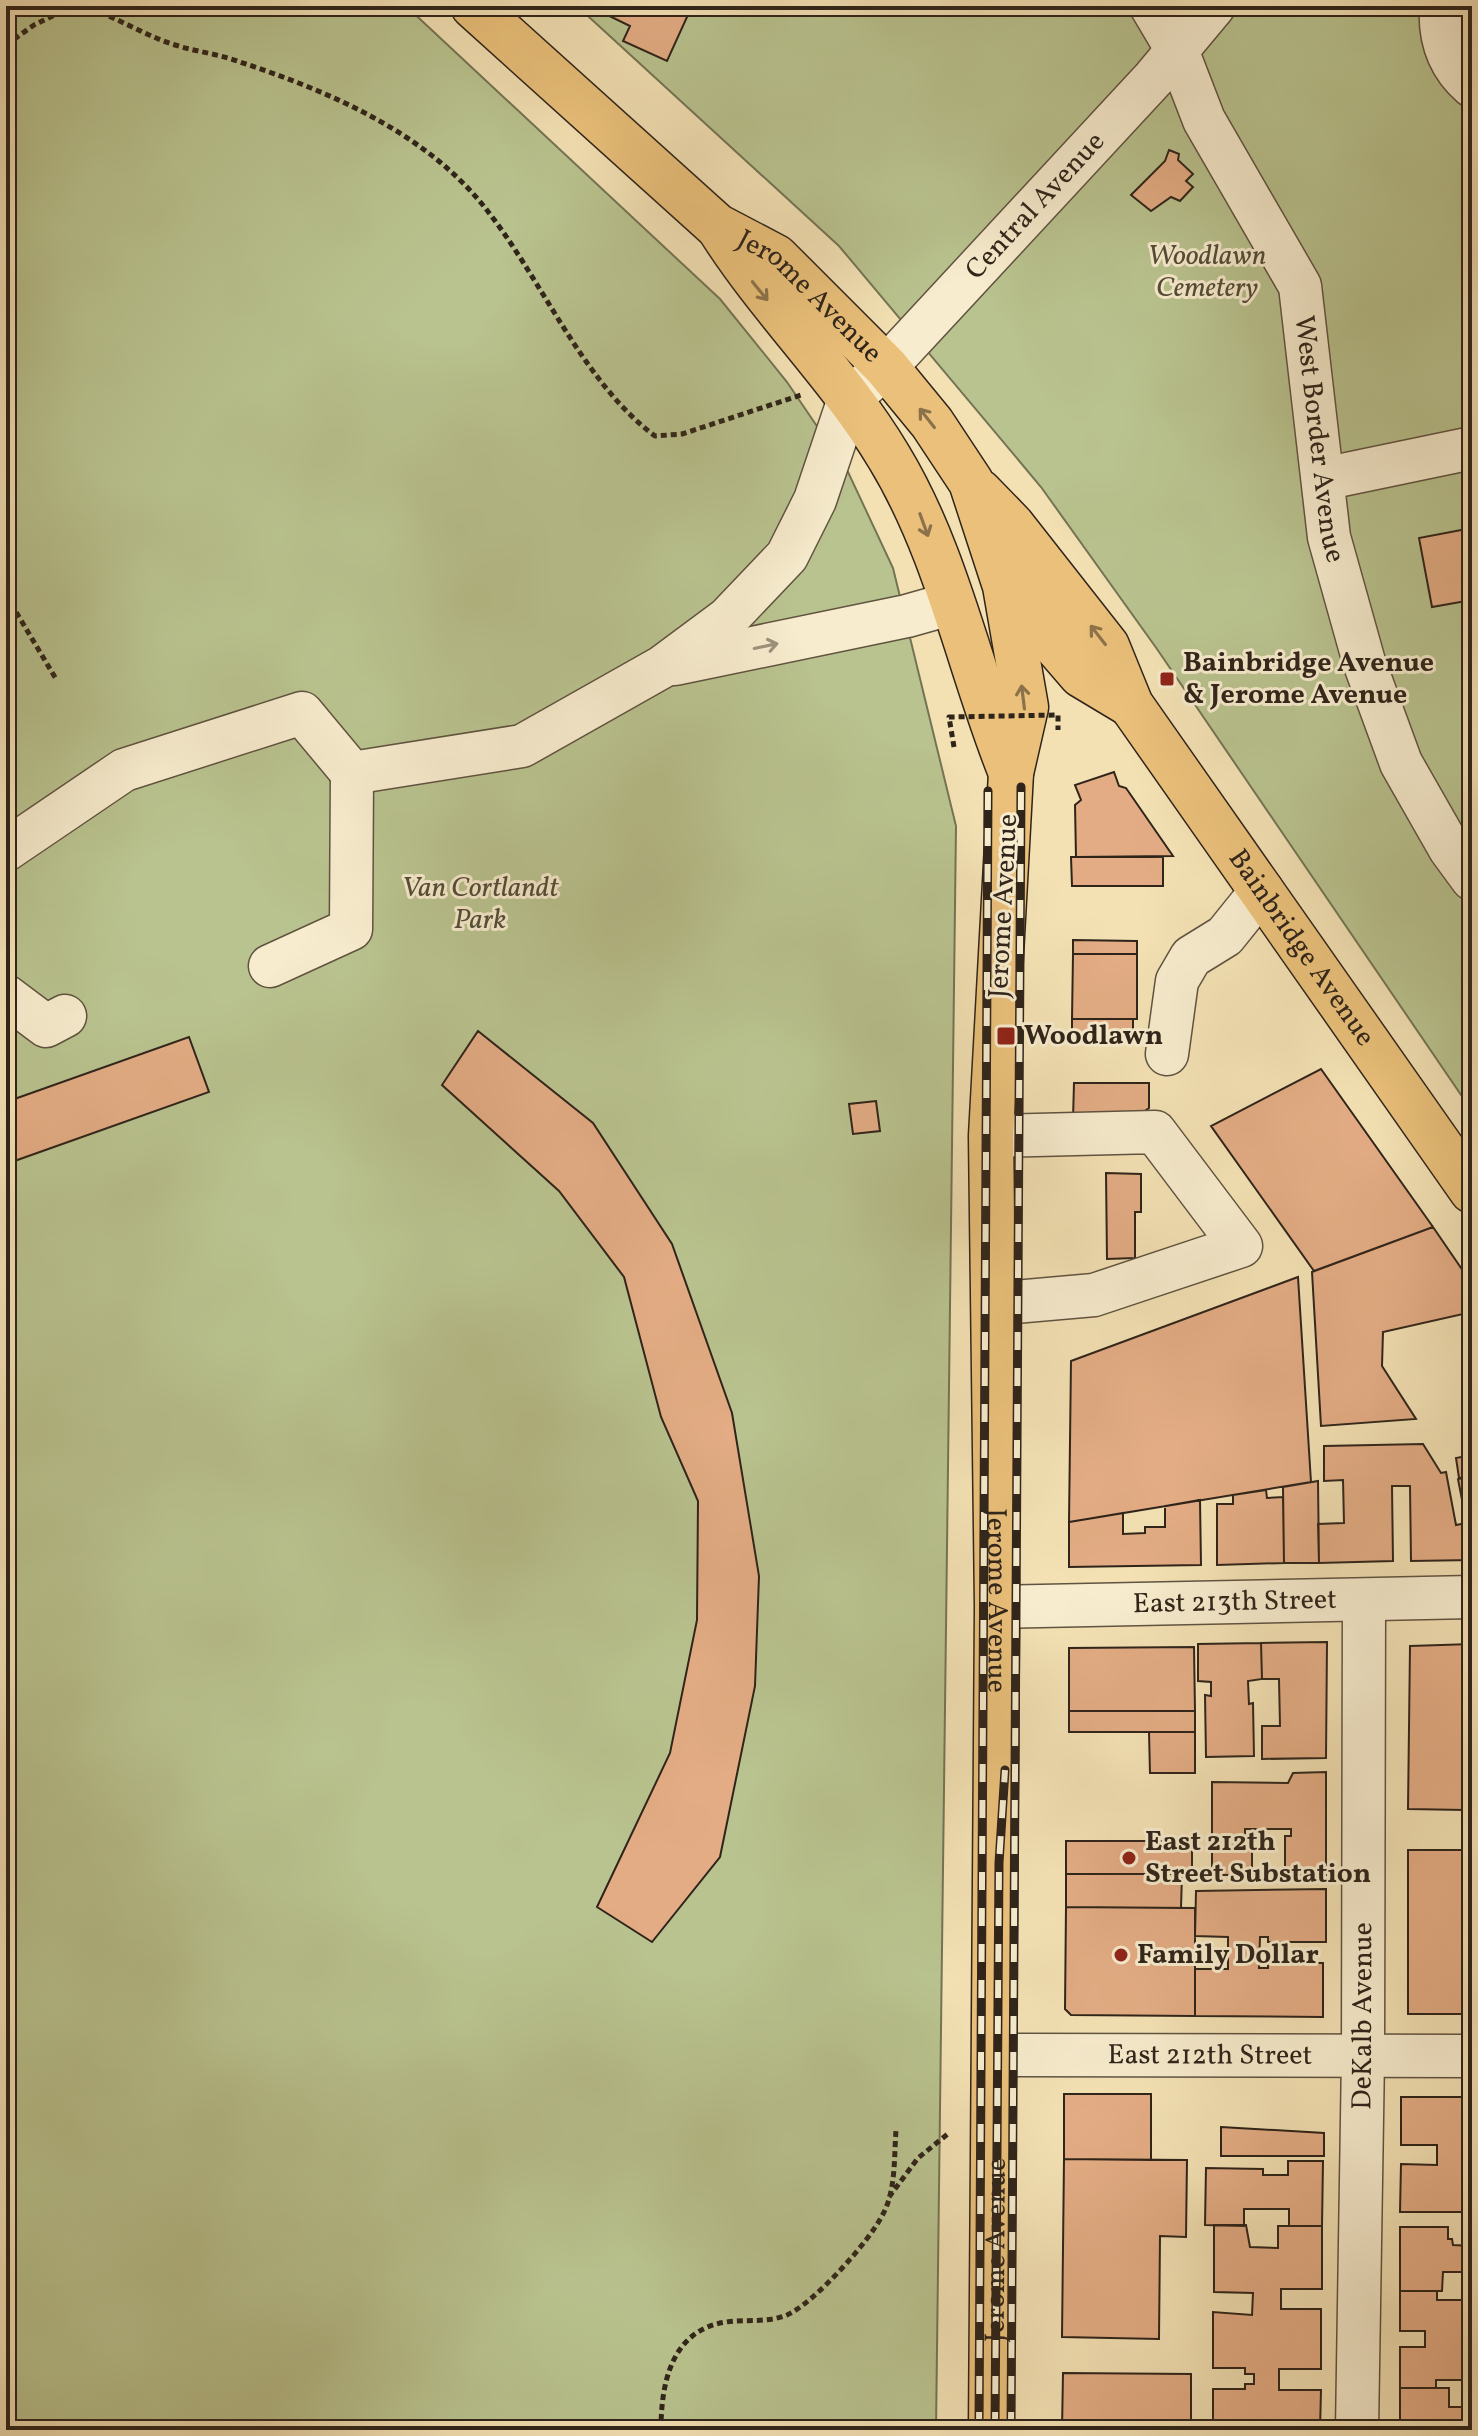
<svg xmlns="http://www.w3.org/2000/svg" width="1478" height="2436" viewBox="0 0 1478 2436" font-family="Vollkorn,serif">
<rect width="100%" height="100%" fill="#f3e1b4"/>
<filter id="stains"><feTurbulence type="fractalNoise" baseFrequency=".0025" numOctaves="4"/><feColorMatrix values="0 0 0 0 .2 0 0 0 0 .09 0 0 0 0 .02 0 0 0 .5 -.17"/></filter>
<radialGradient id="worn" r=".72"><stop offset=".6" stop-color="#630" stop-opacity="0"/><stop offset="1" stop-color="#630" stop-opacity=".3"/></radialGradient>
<path fill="#b9c38f" stroke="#747454" stroke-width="2" d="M 6,6 L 406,6 L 720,299 L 787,382 L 848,472 L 893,568 L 956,826 L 936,2430 L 6,2430 Z
M 577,6 L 1472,6 L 1472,1111 L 1157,649 L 1041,487 L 839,246 Z"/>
<path fill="#e3ac84" stroke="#2f241a" stroke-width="2" d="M 589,6 L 692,6 L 667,61 L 623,41 L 630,26 Z
M 1169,150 L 1179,154 L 1178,160 L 1193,174 L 1186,181 L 1193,187 L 1180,201 L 1171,197 L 1151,211 L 1131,195 L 1165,161 Z
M 1472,528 L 1472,600 L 1432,607 L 1419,538 Z
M 1114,772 L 1119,786 L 1126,788 L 1173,856 L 1076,857 L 1075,805 L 1081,800 L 1075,785 Z
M 1071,857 L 1163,857 L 1163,886 L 1072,886 Z
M 1073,940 L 1137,941 L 1137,954 L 1073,954 Z
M 1073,954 L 1137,954 L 1137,1019 L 1072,1019 Z
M 1072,1019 L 1133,1019 L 1133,1036 L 1072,1035 Z
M 478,1031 L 593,1123 L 672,1244 L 732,1413 L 759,1576 L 755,1686 L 720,1857 L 652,1942 L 597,1907 L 670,1753 L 697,1620 L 698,1501 L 661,1417 L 624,1277 L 559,1191 L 442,1085 Z
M 189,1037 L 209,1092 L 6,1164 L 6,1102 Z
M 1321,1069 L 1433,1227 L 1314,1271 L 1211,1126 Z
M 1074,1083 L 1149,1083 L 1149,1108 L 1124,1126 L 1073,1119 Z
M 876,1101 L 880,1131 L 853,1134 L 849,1104 Z
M 1106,1173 L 1141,1174 L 1141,1212 L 1135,1212 L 1135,1258 L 1107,1259 Z
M 1433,1227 L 1472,1284 L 1472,1312 L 1383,1332 L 1382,1366 L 1416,1419 L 1321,1426 L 1312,1272 Z
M 1298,1277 L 1311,1482 L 1069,1522 L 1071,1361 Z
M 1423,1444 L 1441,1473 L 1446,1472 L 1456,1525 L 1472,1522 L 1472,1560 L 1411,1561 L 1410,1486 L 1392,1486 L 1393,1561 L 1319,1563 L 1318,1524 L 1344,1523 L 1343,1480 L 1324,1481 L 1324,1446 Z
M 1472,1455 L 1472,1477 L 1459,1478 L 1456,1458 Z
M 1472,1477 L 1472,1504 L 1463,1505 L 1458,1479 Z
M 1318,1481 L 1319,1563 L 1284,1563 L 1283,1487 Z
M 1266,1490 L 1267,1498 L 1283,1497 L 1284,1563 L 1217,1565 L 1217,1504 L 1233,1504 L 1233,1495 Z
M 1200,1500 L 1201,1565 L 1069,1567 L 1069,1522 L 1123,1513 L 1123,1534 L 1145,1533 L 1145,1527 L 1165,1527 L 1165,1506 Z
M 1327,1642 L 1326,1758 L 1262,1759 L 1262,1726 L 1280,1726 L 1279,1679 L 1262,1679 L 1261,1643 Z
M 1261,1643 L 1262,1679 L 1248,1681 L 1249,1704 L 1253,1703 L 1254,1756 L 1206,1757 L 1205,1695 L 1211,1696 L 1211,1682 L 1198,1681 L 1198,1644 Z
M 1472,1644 L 1472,1688 L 1466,1688 L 1465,1810 L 1408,1809 L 1410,1646 Z
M 1194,1647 L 1195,1711 L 1069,1711 L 1069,1648 Z
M 1069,1711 L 1195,1711 L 1195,1732 L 1069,1732 Z
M 1149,1732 L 1195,1732 L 1195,1773 L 1150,1773 Z
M 1326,1772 L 1326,1875 L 1285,1875 L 1285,1836 L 1291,1836 L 1291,1829 L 1245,1829 L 1245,1836 L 1252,1836 L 1252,1875 L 1212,1875 L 1212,1782 L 1288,1783 L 1293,1773 Z
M 1066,1841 L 1192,1841 L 1192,1874 L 1066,1874 Z
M 1408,1850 L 1465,1850 L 1465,1973 L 1472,1973 L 1472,2014 L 1408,2014 Z
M 1066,1874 L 1182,1874 L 1181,1908 L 1066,1907 Z
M 1326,1889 L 1326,1942 L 1268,1942 L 1268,1937 L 1260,1937 L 1259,1968 L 1268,1968 L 1268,1963 L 1323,1963 L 1323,2017 L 1195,2016 L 1195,1969 L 1228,1969 L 1228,1937 L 1195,1936 L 1196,1891 Z
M 1066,1907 L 1195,1908 L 1195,2016 L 1071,2015 L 1065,2009 Z
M 1064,2094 L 1151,2094 L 1151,2160 L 1064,2159 Z
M 1401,2097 L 1472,2097 L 1472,2212 L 1400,2212 L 1401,2164 L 1437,2165 L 1437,2145 L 1401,2145 Z
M 1221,2127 L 1324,2133 L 1324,2156 L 1221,2156 Z
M 1064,2159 L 1187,2160 L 1186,2237 L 1160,2236 L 1159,2339 L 1062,2337 Z
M 1288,2161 L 1323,2161 L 1322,2226 L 1289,2226 L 1289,2209 L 1244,2209 L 1244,2226 L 1205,2225 L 1206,2168 L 1263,2169 L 1263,2175 L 1288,2175 Z
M 1214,2225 L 1246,2225 L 1250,2247 L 1278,2248 L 1278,2226 L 1322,2226 L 1322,2289 L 1281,2289 L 1281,2309 L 1321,2309 L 1321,2369 L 1279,2369 L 1279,2390 L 1321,2390 L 1320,2430 L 1213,2430 L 1213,2389 L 1245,2389 L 1245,2384 L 1254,2384 L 1254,2374 L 1245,2374 L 1245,2368 L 1213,2368 L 1213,2312 L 1252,2315 L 1253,2293 L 1214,2292 Z
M 1400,2227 L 1448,2227 L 1448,2239 L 1452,2239 L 1453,2245 L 1472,2246 L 1472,2272 L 1443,2272 L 1442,2291 L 1400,2291 Z
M 1400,2291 L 1437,2291 L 1437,2300 L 1472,2300 L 1472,2332 L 1465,2333 L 1465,2348 L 1472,2348 L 1472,2380 L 1436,2380 L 1436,2388 L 1400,2388 L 1400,2347 L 1425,2347 L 1425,2331 L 1400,2331 Z
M 1063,2373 L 1191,2374 L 1191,2430 L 1062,2430 Z
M 1400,2388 L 1449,2388 L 1449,2407 L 1465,2407 L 1465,2397 L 1472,2397 L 1472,2430 L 1400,2430 Z"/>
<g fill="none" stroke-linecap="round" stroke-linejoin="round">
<g stroke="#605340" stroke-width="45">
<g id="minor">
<path id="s1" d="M 1151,6 L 1177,50 L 1204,120 L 1300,286 L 1329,537 L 1364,662 L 1401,763 L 1450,849 L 1472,879"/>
<path d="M 1441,6 C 1439,37 1448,65 1472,86"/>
<path d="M 1323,479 L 1472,448"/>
<path d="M 675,664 L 907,616 L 953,603"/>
<path id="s2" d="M 6,850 L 124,770 L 302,713 L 352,773 L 522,746 L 662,667 L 728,618 L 787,556 L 815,500 L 849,399 L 886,367 L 1154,78 L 1214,6"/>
<path d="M 270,966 L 351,929 L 352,773"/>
<path d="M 6,996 L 46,1026 L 65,1016"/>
<path d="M 1167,1054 L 1177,981 L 1191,957 L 1225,936 L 1262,890"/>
<path d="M 991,1136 L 1155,1132 L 1241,1246 L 1094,1295 L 993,1304"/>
<path id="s3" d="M 997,1607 L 1472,1597"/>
<path id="s4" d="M 994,2055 L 1472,2056"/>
<path id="s5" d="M 1357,2430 L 1363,2056 L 1364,1600"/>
</g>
</g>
<g stroke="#2f241a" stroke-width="47">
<g id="major">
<path id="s6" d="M 473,6 L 717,226 L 776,257 L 886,367 L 932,423 L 971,482 L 1005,586 L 1026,707 L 1011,773 L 991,1136 L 997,1607 L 991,2430"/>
<path d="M 719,228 C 770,309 840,375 889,457 C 948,554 969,669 1011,773"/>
<path id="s7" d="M 980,492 L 1012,525 L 1107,646 L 1131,705 L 1472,1191"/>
<path d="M 1006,588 L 1081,675 L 1131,705"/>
</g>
</g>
<path stroke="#2f241a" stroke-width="5" stroke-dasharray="6 4" stroke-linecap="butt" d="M 81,6 C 114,15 143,35 175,45 C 197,52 219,54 240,62 C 328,91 422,131 482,204 C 541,276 581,381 655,436 L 682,434 L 801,395
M 6,45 L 34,25 L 73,6
M 6,595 L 56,679
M 889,2197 L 918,2158 L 949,2133
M 661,2430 C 661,2382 672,2330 726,2322 C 747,2319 767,2323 787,2315 C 814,2303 870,2241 883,2214 C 896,2190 894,2157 896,2130"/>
<use href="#minor" stroke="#f7ecce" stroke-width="42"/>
<use href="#major" stroke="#eac07a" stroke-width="44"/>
<g stroke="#2f241a" stroke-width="9">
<g id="rail">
<path d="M 979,2430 L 988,791"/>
<path id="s8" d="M 995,2430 L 999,1863 L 1005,1770"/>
<path d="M 1011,2430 L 1021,787"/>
</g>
</g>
<use href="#rail" stroke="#f7ecce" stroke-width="6" stroke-dasharray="18" stroke-linecap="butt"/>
<path stroke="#2f241a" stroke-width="5" stroke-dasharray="6 4" stroke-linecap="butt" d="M 954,747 L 949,717 L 1058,715 L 1058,730"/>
</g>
<defs><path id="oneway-shaft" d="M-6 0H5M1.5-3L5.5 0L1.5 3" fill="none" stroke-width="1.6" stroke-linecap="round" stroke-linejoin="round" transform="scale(2)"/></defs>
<g stroke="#8c724a">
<use href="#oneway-shaft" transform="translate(760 291) rotate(51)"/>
<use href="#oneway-shaft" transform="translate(927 418) rotate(-128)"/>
<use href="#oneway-shaft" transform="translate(924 525) rotate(70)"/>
<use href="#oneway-shaft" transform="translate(1098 635) rotate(-128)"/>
<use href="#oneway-shaft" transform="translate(1023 697) rotate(-97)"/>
</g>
<use stroke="#9d927d" href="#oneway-shaft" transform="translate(766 646) rotate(-12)"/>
<g fill="#8f2418" stroke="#f7ecce" stroke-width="3">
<rect x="1159" y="671" width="16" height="16" rx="4"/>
<rect x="996" y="1026" width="20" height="20" rx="4"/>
<circle cx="1129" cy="1858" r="8"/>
<circle cx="1121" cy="1955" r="8"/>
</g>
<g text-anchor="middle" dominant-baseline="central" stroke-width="6" stroke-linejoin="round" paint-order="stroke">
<g font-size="28" fill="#2f241a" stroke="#f7ecce">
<text stroke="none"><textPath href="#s2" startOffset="1346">Central Avenue</textPath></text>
<text stroke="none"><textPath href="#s6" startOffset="446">Jerome Avenue</textPath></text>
<text stroke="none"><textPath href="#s1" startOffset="472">West Border Avenue</textPath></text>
<text transform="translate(1004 906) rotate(-87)">Jerome Avenue</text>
<text stroke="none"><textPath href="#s7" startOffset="560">Bainbridge Avenue</textPath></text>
<text stroke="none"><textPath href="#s6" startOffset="1822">Jerome Avenue</textPath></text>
<text stroke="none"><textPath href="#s3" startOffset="238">East 213th Street</textPath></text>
<text stroke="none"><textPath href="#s5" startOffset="414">DeKalb Avenue</textPath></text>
<text stroke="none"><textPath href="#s4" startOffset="216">East 212th Street</textPath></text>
<text stroke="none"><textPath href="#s8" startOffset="180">Jerome Avenue</textPath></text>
</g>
<g font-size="28" font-style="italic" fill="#524c37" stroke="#f7ecce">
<text x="1207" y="256">Woodlawn<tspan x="1207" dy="32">Cemetery</tspan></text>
<text x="480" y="888">Van Cortlandt<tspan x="480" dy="32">Park</tspan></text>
</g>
<g font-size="28" font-weight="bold" fill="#2f241a" stroke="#f7ecce" text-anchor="start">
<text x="1183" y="663">Bainbridge Avenue<tspan x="1183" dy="32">&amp; Jerome Avenue</tspan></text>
<text x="1024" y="1036">Woodlawn</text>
<text x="1145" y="1842">East 212th<tspan x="1145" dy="32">Street Substation</tspan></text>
<text x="1137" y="1955">Family Dollar</text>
</g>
</g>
<rect width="1478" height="2436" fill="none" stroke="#f3e1b4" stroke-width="32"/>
<rect x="8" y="8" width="1462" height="2420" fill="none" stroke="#2f241a" stroke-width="4"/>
<rect x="16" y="16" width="1446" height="2404" fill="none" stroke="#2f241a" stroke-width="2"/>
<rect width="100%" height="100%" filter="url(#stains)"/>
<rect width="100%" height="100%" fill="url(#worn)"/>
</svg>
